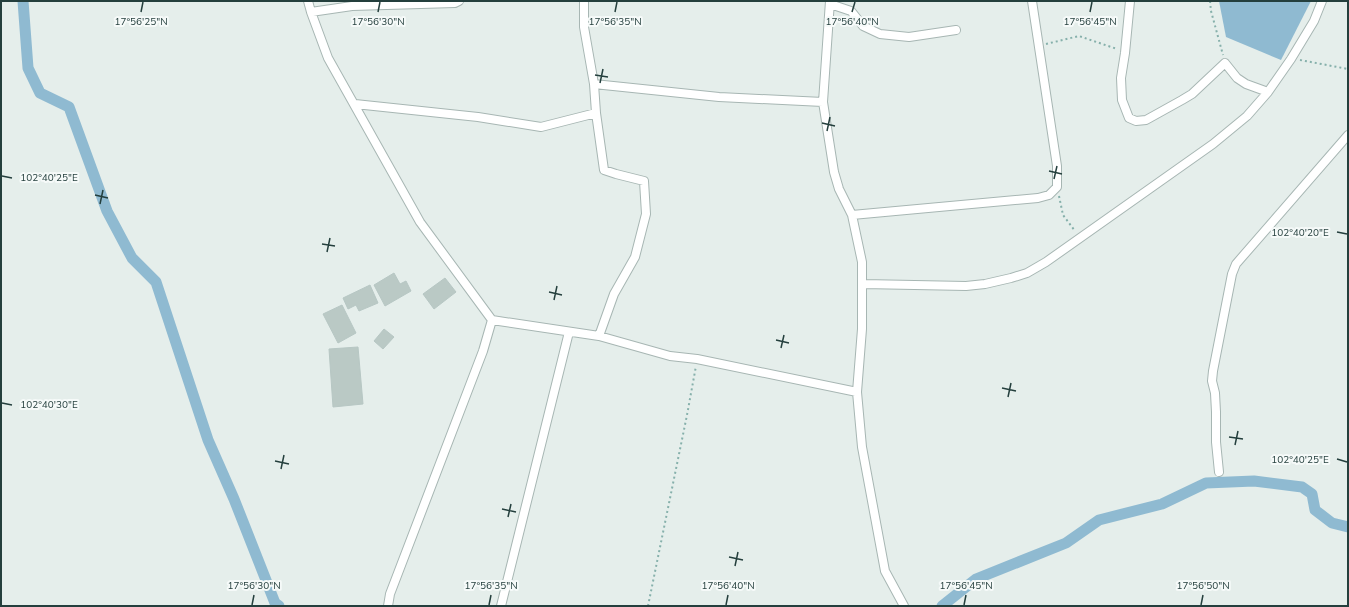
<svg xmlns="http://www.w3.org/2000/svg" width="1349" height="607" viewBox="0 0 1349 607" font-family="'Nunito Sans',sans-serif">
<rect width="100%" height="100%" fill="#e5eeeb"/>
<path fill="#8fbad1" d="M 1219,1 L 1311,1 L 1281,60 L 1226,37 Z"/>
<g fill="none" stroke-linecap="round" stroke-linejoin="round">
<path stroke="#8fbad1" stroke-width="11" d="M 23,1 L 28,68 L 40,93 L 69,107 L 107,211 L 132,258 L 156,282 L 208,440 L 234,499 L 275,603 L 279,606
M 942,606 L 976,579 L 1066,543 L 1099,520 L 1162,504 L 1206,483 L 1254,481 L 1302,487 L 1312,494 L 1315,510 L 1332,523 L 1348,527"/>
</g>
<path fill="#bac9c5" stroke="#b7c7c4" d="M 394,273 L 400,284 L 406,281 L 411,291 L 385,306 L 374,285 Z
M 445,278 L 456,292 L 434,309 L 423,294 Z
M 370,285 L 378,303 L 359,311 L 356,305 L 348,309 L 343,298 Z
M 342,305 L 356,333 L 338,343 L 323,314 Z
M 384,329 L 394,337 L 383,349 L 374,341 Z
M 358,347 L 363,404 L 333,407 L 329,349 Z"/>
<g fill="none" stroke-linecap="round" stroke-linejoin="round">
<g stroke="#a7b6b3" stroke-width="10">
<path id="street" d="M 308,1 L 311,12 L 328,58 L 420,222 L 492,320 L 599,336 L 670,356 L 697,359 L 857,392
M 584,1 L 584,27 L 594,84 L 596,113 L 604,170 L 616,174 L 644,181 L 646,214 L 635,257 L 614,294 L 599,336
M 830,1 L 823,102 L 834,172 L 839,189 L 852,215 L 862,262 L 862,329 L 857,392 L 862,447 L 885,571 L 904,606
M 1130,1 L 1125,53 L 1121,78 L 1122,100 L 1129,118 L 1136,121 L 1146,120 L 1182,100 L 1192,94 L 1225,63 L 1237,78 L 1246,84 L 1268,92
M 830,4 L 851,11 L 863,26 L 880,34 L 909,37 L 956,30
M 311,12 L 352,6 L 455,3 L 459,1
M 594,84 L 719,97 L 823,102
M 355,104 L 478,117 L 541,127 L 596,113
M 852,215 L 1038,198 L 1049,195 L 1057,187 L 1057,166 L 1032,1
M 863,284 L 966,286 L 985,284 L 1011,278 L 1027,273 L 1046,262 L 1213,144 L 1247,116 L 1268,92 L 1291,59 L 1314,21 L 1322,1
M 1219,472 L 1216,442 L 1216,412 L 1215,393 L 1212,381 L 1213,371 L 1232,274 L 1236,264 L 1348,135
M 388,606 L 390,594 L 483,351 L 492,320
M 501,606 L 569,332"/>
</g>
<path stroke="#86b0ab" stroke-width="2" stroke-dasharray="2 3" stroke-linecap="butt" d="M 1210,1 L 1211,11 L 1223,55
M 1046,44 L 1079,36 L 1117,49
M 1300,60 L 1348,69
M 1059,196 L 1063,215 L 1075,231
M 648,606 L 687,415 L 696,366"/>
<use href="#street" stroke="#fff" stroke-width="8"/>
</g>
<path fill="none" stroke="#243f3d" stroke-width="1.5" d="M 141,12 L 143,2M 378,12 L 380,2M 615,12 L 617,2M 852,12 L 855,2M 1090,12 L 1092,2M 595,75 L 608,77M 600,83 L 603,69M 822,123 L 835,126M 827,131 L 830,117M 1049,171 L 1062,174M 2,176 L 12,178M 1054,179 L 1057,166M 95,195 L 108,198M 100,204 L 103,190M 1337,232 L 1347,234M 322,244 L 335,246M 327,252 L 330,238M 549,292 L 562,295M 554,300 L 557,286M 776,340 L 789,343M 781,348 L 784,335M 1002,388 L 1016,391M 1008,397 L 1011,383M 2,403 L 12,405M 1229,437 L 1243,439M 1235,445 L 1238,431M 1337,459 L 1347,462M 275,461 L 289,464M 281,469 L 284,455M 502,509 L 516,512M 508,517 L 511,504M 729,557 L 743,560M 735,566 L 738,552M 252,605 L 254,595M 489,605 L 491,595M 726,605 L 728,595M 964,605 L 966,595M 1201,605 L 1203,595"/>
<g font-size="10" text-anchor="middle" fill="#243f3d" stroke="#f6faf9" stroke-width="4" stroke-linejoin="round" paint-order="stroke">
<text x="141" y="25">17°56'25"N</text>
<text x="378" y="25">17°56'30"N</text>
<text x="615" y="25">17°56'35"N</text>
<text x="852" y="25">17°56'40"N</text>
<text x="1090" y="25">17°56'45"N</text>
<text x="49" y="181">102°40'25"E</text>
<text x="1300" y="236">102°40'20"E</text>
<text x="49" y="408">102°40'30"E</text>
<text x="1300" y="463">102°40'25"E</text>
<text x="254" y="589">17°56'30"N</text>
<text x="491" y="589">17°56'35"N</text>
<text x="728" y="589">17°56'40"N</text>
<text x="966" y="589">17°56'45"N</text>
<text x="1203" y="589">17°56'50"N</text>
</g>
<rect width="1349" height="607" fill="none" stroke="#243f3d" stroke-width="4"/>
</svg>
